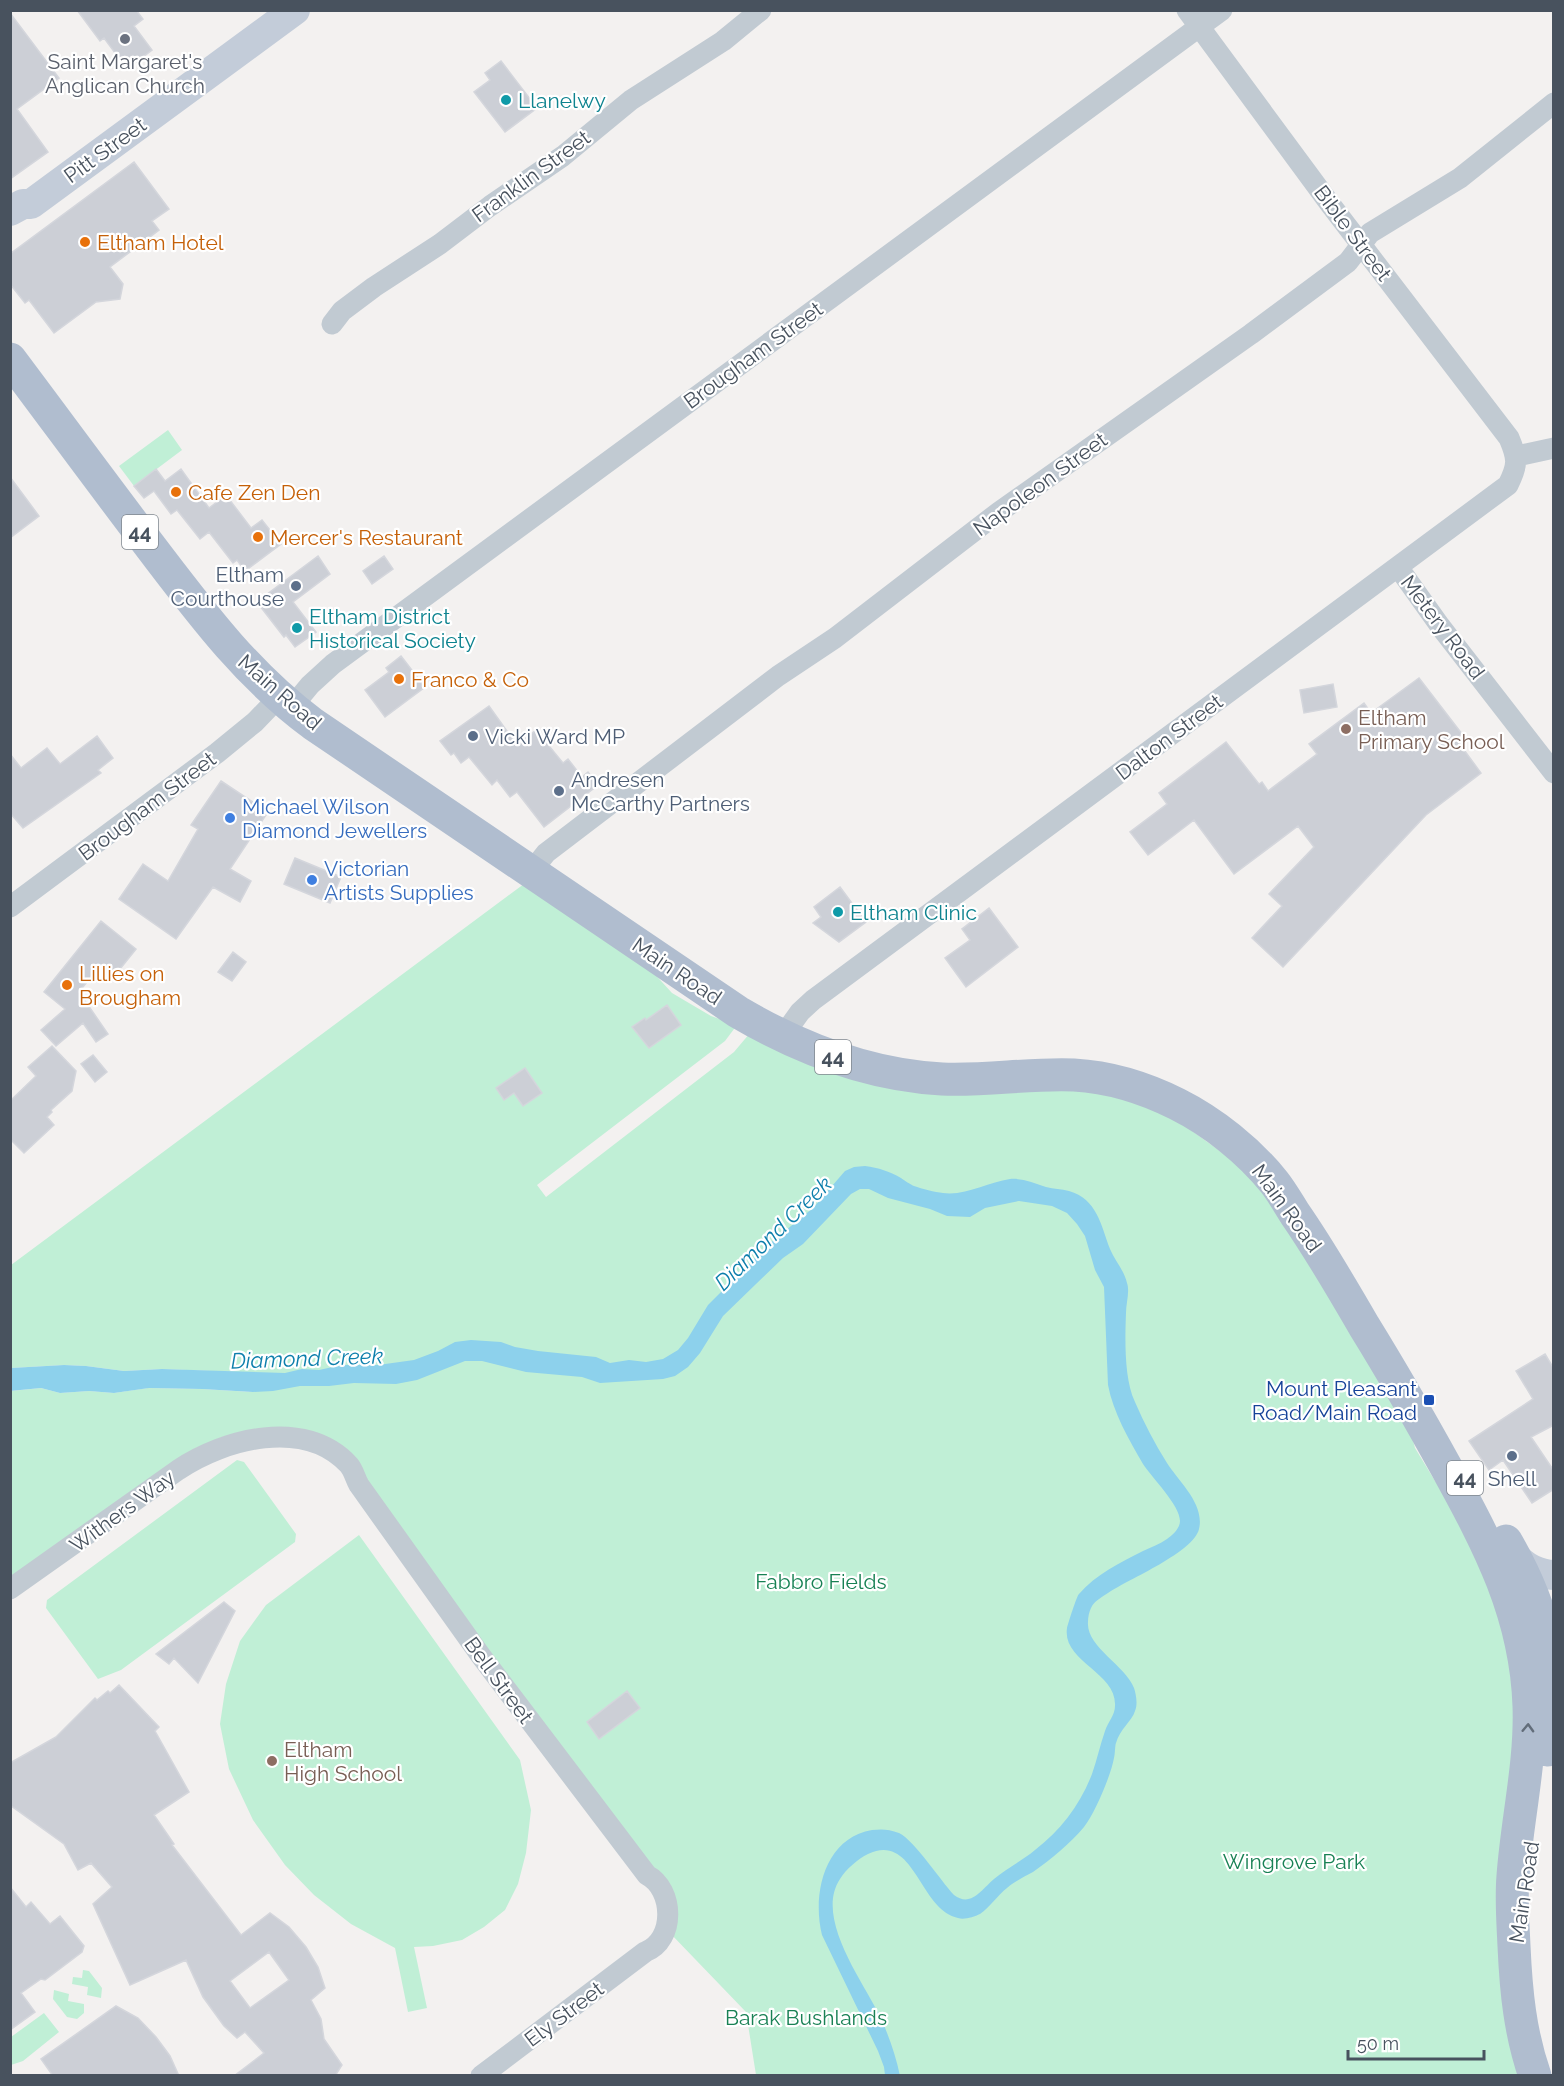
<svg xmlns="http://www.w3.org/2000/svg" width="1564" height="2086" viewBox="0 0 1564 2086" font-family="Raleway,sans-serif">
<rect width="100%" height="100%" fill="#f3f1f0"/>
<path fill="#c0efd6" d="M 168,430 L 182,450 L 134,486 L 119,466 Z
M 528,881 L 641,959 L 672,993 L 711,1016 L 737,1025 L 725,1041 L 537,1185 L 546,1197 L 734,1052 L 750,1033 L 798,1058 L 1074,1084 L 1159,1107 L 1253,1175 L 1408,1421 L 1415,1448 L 1435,1481 L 1461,1514 L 1512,1631 L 1523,2075 L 756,2075 L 746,2012 L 669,1932 L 671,1921 L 515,1689 L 352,1461 L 237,1434 L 222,1437 L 196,1448 L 11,1579 L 11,1391 L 41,1388 L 60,1393 L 89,1391 L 114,1393 L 148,1388 L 202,1389 L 252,1392 L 261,1373 L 162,1369 L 124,1371 L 86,1366 L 64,1365 L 11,1368 L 11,1265 Z
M 237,1460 L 244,1462 L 296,1534 L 295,1542 L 121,1670 L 98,1679 L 46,1608 L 47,1600 Z
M 359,1535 L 520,1760 L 531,1810 L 526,1853 L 518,1884 L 505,1910 L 484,1927 L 462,1940 L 433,1946 L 414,1947 L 427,2008 L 408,2012 L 395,1948 L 351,1924 L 314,1895 L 285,1865 L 253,1820 L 229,1769 L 220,1724 L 226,1684 L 240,1641 L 266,1605 Z
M 83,1970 L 89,1971 L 102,1988 L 101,1998 L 87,1995 L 88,1987 L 72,1984 L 73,1977 L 82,1978 Z
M 54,1990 L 69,1994 L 68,2001 L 84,2004 L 84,2013 L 77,2019 L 67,2017 L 53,1999 Z
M 44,2013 L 59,2032 L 23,2061 L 11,2065 L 11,2037 Z"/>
<path fill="#8dd1ec" d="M 865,1166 C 879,1168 889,1171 901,1178 C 904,1180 911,1185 914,1186 C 922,1189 935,1192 943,1193 C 966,1196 988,1182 1010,1179 C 1023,1178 1034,1183 1046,1187 C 1054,1189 1061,1189 1069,1191 C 1097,1199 1101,1225 1110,1249 C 1115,1261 1124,1270 1127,1283 C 1130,1292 1126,1303 1126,1313 C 1125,1339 1124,1379 1135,1402 C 1144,1423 1155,1444 1167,1463 C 1179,1482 1205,1504 1199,1529 C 1194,1552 1129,1579 1108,1593 C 1102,1597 1094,1601 1091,1608 C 1089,1612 1088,1617 1088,1622 C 1086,1647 1125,1665 1134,1688 C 1136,1694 1138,1704 1135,1711 C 1132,1721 1120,1729 1116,1743 C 1115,1745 1115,1755 1114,1758 C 1111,1775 1095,1813 1084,1827 C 1071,1843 1050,1860 1033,1872 C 1024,1877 1015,1881 1007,1888 C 998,1895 990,1907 980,1914 C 974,1917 964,1920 958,1918 C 919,1910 915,1832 868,1854 C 858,1859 846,1869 840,1879 C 814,1918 864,1983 881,2018 C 889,2037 896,2056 900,2076 L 885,2075 L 884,2067 L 878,2051 L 822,1935 C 812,1895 824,1838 872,1830 C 881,1829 889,1829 899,1833 C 915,1841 940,1880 954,1895 C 971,1908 982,1889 994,1879 C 1007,1868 1022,1861 1035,1850 C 1061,1830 1080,1805 1092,1774 C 1097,1760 1100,1745 1105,1731 C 1108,1722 1115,1715 1115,1706 C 1117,1672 1062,1662 1067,1628 C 1068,1624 1077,1595 1079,1594 C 1095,1575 1121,1562 1143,1551 C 1151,1547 1160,1544 1167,1539 C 1173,1535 1180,1528 1180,1521 C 1180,1505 1152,1478 1143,1464 C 1129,1440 1113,1412 1108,1385 L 1104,1287 L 1095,1270 L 1085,1236 L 1077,1224 L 1067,1213 L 1052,1206 L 1019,1201 L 985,1208 L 970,1217 L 947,1216 L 930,1209 L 888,1198 L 869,1189 L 860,1189 L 851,1194 L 803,1244 L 783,1258 L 723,1316 L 700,1353 L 688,1367 L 675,1376 L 663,1379 L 600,1383 L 582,1377 L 526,1372 L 482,1361 L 465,1361 L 417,1380 L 396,1384 L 354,1383 L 329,1386 L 300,1386 L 273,1391 L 253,1392 L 202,1389 L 149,1388 L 114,1393 L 89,1391 L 60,1393 L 41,1388 L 10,1391 L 11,1368 L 64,1365 L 86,1366 L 124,1371 L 162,1369 L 285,1373 L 302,1369 L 319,1370 L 342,1365 L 378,1365 L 414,1360 L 438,1351 L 455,1342 L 471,1340 L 501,1342 L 515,1347 L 538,1351 L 596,1357 L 610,1363 L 629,1360 L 646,1362 L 663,1359 L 678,1350 L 688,1338 L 708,1305 L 769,1244 L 813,1208 L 845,1171 L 854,1167 Z"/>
<path fill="#cccfd6" stroke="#d4d6dc" stroke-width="1.5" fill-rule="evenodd" d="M 77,10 L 136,10 L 143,19 L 134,26 L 152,50 L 127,69 L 104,38 L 100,41 Z
M 10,13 L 59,78 L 17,109 L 48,152 L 10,179 Z
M 501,61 L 537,108 L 505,132 L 474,92 L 490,80 L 485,73 Z
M 134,162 L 169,209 L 152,221 L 159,230 L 110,267 L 123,284 L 120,299 L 96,302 L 54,333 L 29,300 L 25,303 L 10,284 L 10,254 Z
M 156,469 L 165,481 L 181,469 L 209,508 L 226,495 L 251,528 L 262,520 L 281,544 L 245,571 L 237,560 L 233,563 L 209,532 L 200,539 L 177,510 L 171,514 L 154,491 L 144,498 L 134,486 Z
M 10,477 L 39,516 L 10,538 Z
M 318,556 L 330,574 L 293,602 L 316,632 L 295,647 L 286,635 L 284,637 L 260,606 L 265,602 L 262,598 Z
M 384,556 L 393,569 L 372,584 L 363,571 Z
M 401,656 L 425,687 L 385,717 L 365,690 L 389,672 L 386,668 Z
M 1419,678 L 1462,734 L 1456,739 L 1481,773 L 1426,815 L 1283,967 L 1252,938 L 1282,906 L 1269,894 L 1314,847 L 1298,826 L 1234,874 L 1194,820 L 1148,855 L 1130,832 L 1167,804 L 1159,793 L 1226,742 L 1259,784 L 1262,782 L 1268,791 L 1317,754 L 1309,744 L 1364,703 L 1371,713 Z
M 1333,684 L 1337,707 L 1304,713 L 1300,690 Z
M 489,706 L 517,745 L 536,730 L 563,763 L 568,759 L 582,777 L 588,772 L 598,785 L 544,827 L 517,792 L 510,797 L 497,780 L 492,785 L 469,757 L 461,763 L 454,753 L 451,755 L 440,741 Z
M 97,736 L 113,758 L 98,770 L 101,773 L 23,828 L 10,813 L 10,754 L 21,768 L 47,748 L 60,764 Z
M 221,781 L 268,812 L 230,869 L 251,881 L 240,902 L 213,887 L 176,939 L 119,899 L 143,864 L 168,881 L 198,829 L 191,825 Z
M 295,858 L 341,877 L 330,903 L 284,884 Z
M 840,887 L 866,922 L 839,942 L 813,923 L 821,917 L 814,907 Z
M 989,908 L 1018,947 L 966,987 L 945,958 L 970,940 L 962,929 Z
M 101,921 L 136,949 L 112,979 L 98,968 L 79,992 L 108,1034 L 96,1042 L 83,1023 L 56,1046 L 41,1030 L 65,1009 L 44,992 Z
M 233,952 L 246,962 L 232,981 L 218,972 Z
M 667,1005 L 681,1025 L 649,1048 L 632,1027 L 645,1018 L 646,1020 Z
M 52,1046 L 76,1071 L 72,1091 L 51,1110 L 52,1112 L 47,1117 L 54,1125 L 24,1153 L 10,1139 L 10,1101 L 36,1076 L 28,1067 Z
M 93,1055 L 107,1072 L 95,1082 L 81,1064 Z
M 525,1068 L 542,1093 L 523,1106 L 514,1093 L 504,1100 L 496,1088 Z
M 1545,1354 L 1554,1369 L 1554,1425 L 1531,1437 L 1554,1471 L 1554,1489 L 1532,1503 L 1503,1460 L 1489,1470 L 1469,1441 L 1533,1399 L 1516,1371 Z
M 224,1602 L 235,1611 L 198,1683 L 174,1658 L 169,1664 L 156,1654 Z
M 119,1685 L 159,1727 L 155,1731 L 189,1792 L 154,1815 L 174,1844 L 172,1845 L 241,1935 L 270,1913 L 289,1927 L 306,1947 L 318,1967 L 325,1988 L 311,2000 L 321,2019 L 324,2039 L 342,2065 L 335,2076 L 234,2076 L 264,2053 L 245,2032 L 237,2038 L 224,2026 L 203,1997 L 186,1960 L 130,1985 L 93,1904 L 112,1887 L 91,1863 L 78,1870 L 64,1844 L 10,1805 L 10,1763 L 56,1737 L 95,1698 L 97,1700 L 108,1691 L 110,1693 ZM 269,1952 L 289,1980 L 250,2008 L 230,1981 Z
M 627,1691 L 640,1708 L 599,1739 L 587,1722 Z
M 10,1887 L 26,1907 L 31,1902 L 50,1924 L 60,1916 L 84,1946 L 82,1952 L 45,1980 L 41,1979 L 21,1993 L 35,2012 L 10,2030 Z
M 116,2006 L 138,2018 L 156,2037 L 170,2056 L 179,2076 L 53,2076 L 41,2059 Z"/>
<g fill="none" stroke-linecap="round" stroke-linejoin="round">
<path stroke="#c1cad2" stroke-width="21" d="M 332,324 L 342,311 L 374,287 L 440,244 L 490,206 L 563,156 L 631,100 L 723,41 L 761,10
M 1517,456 L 1554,448
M 1398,567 L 1440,626 L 1554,773
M 291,708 L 310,685 L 333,664 L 1222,10
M 531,872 L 546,853 L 778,676 L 835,638 L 999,512 L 1251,334 L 1348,262 L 1370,233 L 1460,178 L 1554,103
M 10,907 L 217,753 L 255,722 L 279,697
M 782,1037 L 800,1012 L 813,1000 L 1508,485 C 1518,465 1518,459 1509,438 L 1330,204 L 1187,10
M 10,1589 L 178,1470 C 224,1439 305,1417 349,1465 C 354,1471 355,1478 359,1485 L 481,1656 L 647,1875 C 674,1889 676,1940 645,1952 L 481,2076"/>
<path stroke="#c3ccd9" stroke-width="30" d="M 10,211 L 23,204 L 31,204 L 295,10
M 1514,1555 C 1524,1567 1538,1574 1554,1575"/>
<path stroke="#b0bdcf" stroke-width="33" d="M 10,359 C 58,423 105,487 153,550 C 201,613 248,676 313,724 L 738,1012 C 801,1049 868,1075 942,1079 C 986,1081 1030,1073 1074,1075 C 1110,1077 1145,1088 1177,1104 C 1213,1122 1249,1151 1274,1182 C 1282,1192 1288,1203 1295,1214 C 1320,1250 1342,1288 1364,1326 C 1393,1373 1420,1420 1446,1467 C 1489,1545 1526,1615 1529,1706 C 1531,1763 1517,1820 1513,1876 C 1511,1900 1513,1923 1514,1946 C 1516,1991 1520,2033 1535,2076
M 1506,1541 C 1546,1610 1560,1670 1548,1750"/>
</g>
<defs><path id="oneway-chevron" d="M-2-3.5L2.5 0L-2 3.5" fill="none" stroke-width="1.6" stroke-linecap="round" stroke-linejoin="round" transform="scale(1.5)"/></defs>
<use stroke="#626d7a" href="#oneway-chevron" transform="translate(1528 1728) rotate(-88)"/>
<circle fill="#6b7280" stroke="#fff" stroke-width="2" cx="125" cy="39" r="6"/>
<g fill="#0f9aa8" stroke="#fff" stroke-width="2">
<circle cx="506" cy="100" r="6"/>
<circle cx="297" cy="628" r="6"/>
<circle cx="838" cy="912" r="6"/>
</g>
<g fill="#e8710a" stroke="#fff" stroke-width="2">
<circle cx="85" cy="242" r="6"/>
<circle cx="176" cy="492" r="6"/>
<circle cx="258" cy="537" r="6"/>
<circle cx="399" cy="679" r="6"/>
<circle cx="67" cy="985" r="6"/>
</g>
<g fill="#5c6f8a" stroke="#fff" stroke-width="2">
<circle cx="296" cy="586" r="6"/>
<circle cx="473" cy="736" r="6"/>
<circle cx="559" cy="791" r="6"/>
<circle cx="1512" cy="1456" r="6"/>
</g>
<g fill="#8d6e63" stroke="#fff" stroke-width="2">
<circle cx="1346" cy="729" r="6"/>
<circle cx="272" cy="1761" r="6"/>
</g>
<g fill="#3f7fe0" stroke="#fff" stroke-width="2">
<circle cx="230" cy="818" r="6"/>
<circle cx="312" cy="880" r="6"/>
</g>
<rect fill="#1a4fb4" stroke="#fff" stroke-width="2" x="1423" y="1394" width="12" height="12" rx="3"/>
<g text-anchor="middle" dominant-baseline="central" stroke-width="4.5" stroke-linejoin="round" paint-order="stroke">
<g fill="#fff" stroke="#7f868e" stroke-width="1.5">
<rect x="122" y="515" width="36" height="34" rx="4.5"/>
<rect x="815" y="1040" width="36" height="34" rx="4.5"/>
<rect x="1447" y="1461" width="36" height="34" rx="4.5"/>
</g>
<g font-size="20" font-weight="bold" fill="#48525e">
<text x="140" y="532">44</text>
<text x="833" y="1057">44</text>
<text x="1465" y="1478">44</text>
</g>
<g font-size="21" fill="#5b616d" stroke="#fff">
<text x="125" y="61">Saint Margaret's<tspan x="125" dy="24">Anglican Church</tspan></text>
</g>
<g font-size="21" fill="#0d838f" stroke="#fff" text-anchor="start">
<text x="518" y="100">Llanelwy</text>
<text x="309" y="616">Eltham District<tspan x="309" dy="24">Historical Society</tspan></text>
<text x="850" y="912">Eltham Clinic</text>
</g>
<g font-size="21" fill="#48525e" stroke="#fff">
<text transform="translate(105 150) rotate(-36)">Pitt Street</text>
<text transform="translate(531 176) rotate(-36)">Franklin Street</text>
<text transform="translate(1353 233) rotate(53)">Bible Street</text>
<text transform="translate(753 355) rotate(-36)">Brougham Street</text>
<text transform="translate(1040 484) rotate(-36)">Napoleon Street</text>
<text transform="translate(1443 627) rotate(53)">Metery Road</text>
<text transform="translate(280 692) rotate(41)">Main Road</text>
<text transform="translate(1169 737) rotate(-37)">Dalton Street</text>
<text transform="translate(147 806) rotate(-37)">Brougham Street</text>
<text transform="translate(677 971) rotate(34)">Main Road</text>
<text transform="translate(1287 1208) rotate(54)">Main Road</text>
<text transform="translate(122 1511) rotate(-36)">Withers Way</text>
<text transform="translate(499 1680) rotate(54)">Bell Street</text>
<text transform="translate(1524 1892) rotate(-81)">Main Road</text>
<text transform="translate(564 2014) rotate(-37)">Ely Street</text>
</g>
<g font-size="21" fill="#c56008" stroke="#fff" text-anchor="start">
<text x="97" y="242">Eltham Hotel</text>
<text x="188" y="492">Cafe Zen Den</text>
<text x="270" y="537">Mercer's Restaurant</text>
<text x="411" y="679">Franco &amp; Co</text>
<text x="79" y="973">Lillies on<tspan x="79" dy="24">Brougham</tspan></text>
</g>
<g font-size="21" fill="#4e5e75" stroke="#fff" text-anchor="start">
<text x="284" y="574" text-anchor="end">Eltham<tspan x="284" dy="24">Courthouse</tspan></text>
<text x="485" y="736">Vicki Ward MP</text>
<text x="571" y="779">Andresen<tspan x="571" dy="24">McCarthy Partners</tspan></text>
<text x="1512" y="1478" text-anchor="middle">Shell</text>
</g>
<g font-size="21" fill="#785e54" stroke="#fff" text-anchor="start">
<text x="1358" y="717">Eltham<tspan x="1358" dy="24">Primary School</tspan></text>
<text x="284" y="1749">Eltham<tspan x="284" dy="24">High School</tspan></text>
</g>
<g font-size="21" fill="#366cbe" stroke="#fff" text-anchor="start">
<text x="242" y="806">Michael Wilson<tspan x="242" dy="24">Diamond Jewellers</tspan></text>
<text x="324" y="868">Victorian<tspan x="324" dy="24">Artists Supplies</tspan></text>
</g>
<g font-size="21" fill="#164399" stroke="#fff" text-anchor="end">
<text x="1417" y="1388">Mount Pleasant<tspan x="1417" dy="24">Road/Main Road</tspan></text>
</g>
<g font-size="21" fill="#188154" stroke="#fff">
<text x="821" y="1581">Fabbro Fields</text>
<text x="1294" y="1861">Wingrove Park</text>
<text x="806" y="2017">Barak Bushlands</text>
</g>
<g font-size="22" font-style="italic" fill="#0d7fac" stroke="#fff">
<text transform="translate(773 1233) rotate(-44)">Diamond Creek</text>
<text transform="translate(307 1358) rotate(-2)">Diamond Creek</text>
</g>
</g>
<rect width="1564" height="2086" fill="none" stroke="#48525e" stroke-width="24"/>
<path d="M1348 2050v9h136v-9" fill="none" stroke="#48525e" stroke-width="3"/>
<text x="1357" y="2050" font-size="18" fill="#48525e" stroke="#ffffff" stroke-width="4.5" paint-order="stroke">50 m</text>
</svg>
